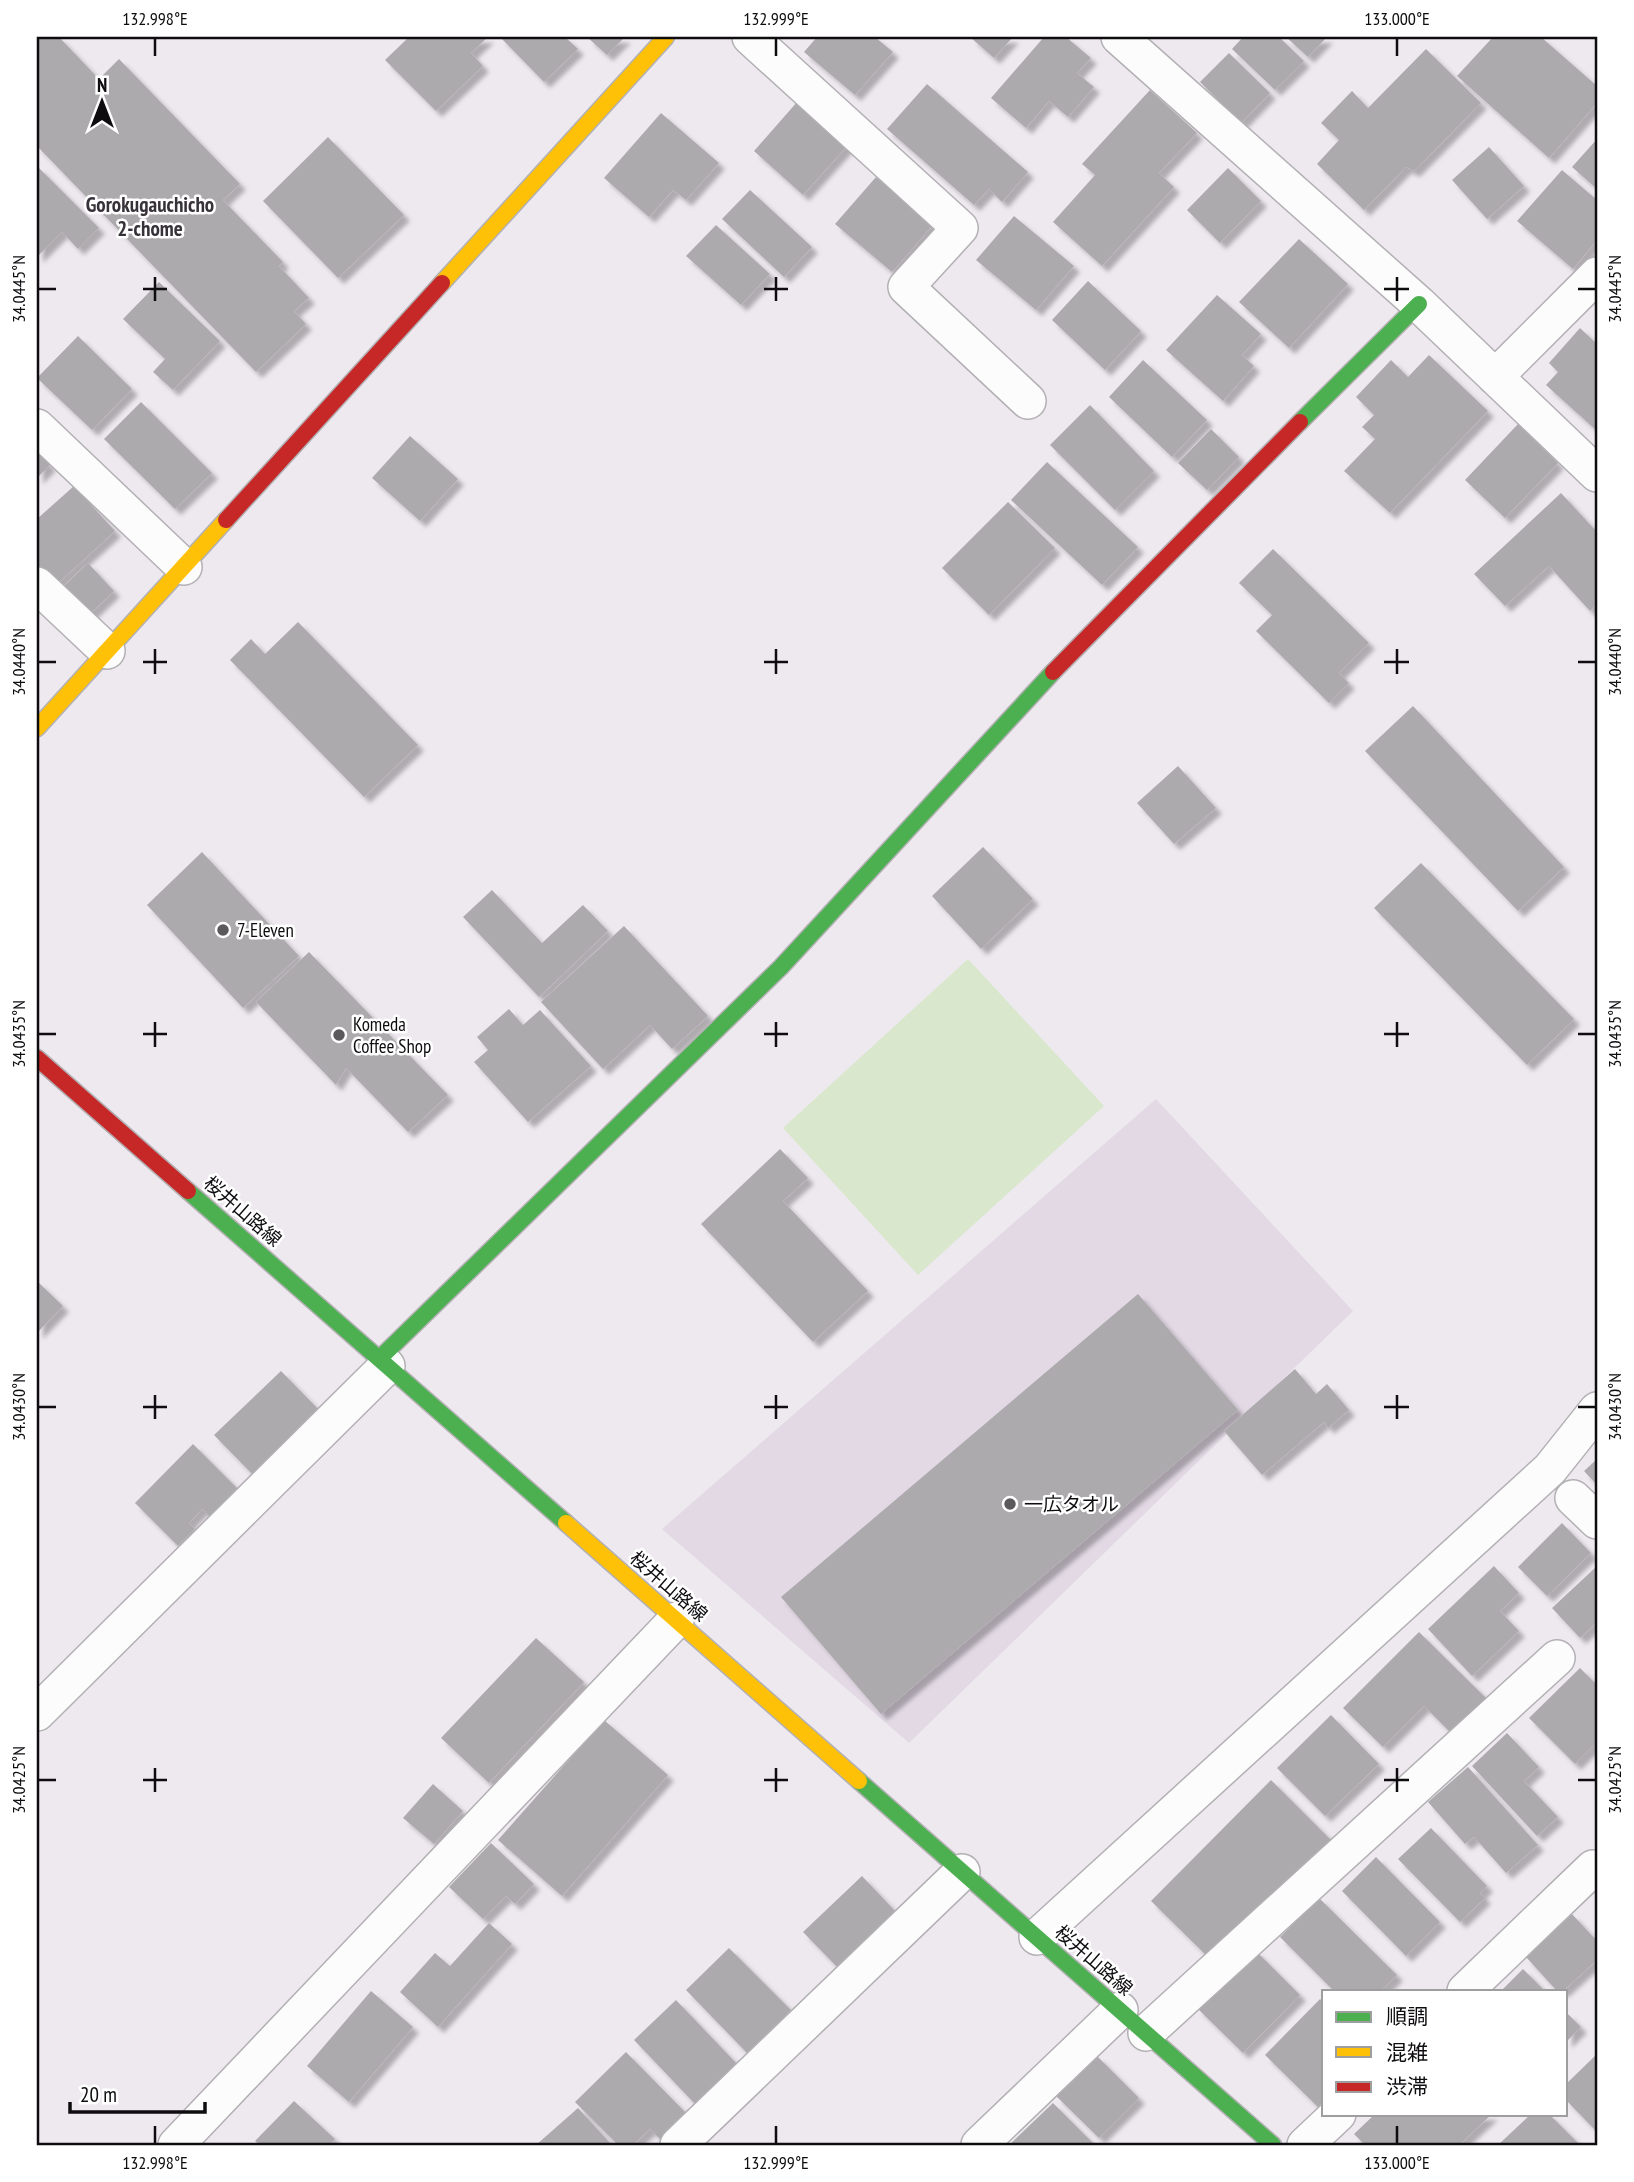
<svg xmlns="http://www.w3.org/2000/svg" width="1634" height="2182" viewBox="0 0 1634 2182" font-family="'PT Sans Narrow','Noto Sans JP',sans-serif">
<defs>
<filter id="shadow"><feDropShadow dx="6" dy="6" stdDeviation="2" flood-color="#0004"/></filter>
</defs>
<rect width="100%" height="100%" fill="#eee9ef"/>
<path fill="#e2d9e5" d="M 1156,1099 L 1353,1311 L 909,1743 L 662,1529 Z"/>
<path fill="#d9e7cd" d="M 968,959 L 1104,1106 L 918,1275 L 783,1128 Z"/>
<path fill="#adaaae" filter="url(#shadow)" d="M 37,37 L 59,37 L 99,79 L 119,59 L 240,184 L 223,200 L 283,262 L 279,266 L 309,298 L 294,311 L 306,324 L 256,372 L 37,146 Z
M 409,37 L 488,37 L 471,53 L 483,66 L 436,111 L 385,60 Z
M 500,37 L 565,37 L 578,49 L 544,82 Z
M 587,37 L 625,37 L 607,55 Z
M 817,37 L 875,37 L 893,52 L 855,95 L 804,52 Z
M 970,37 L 1013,37 L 994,58 Z
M 1044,37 L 1066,37 L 1091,58 L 1077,73 L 1094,87 L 1068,117 L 1049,101 L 1026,128 L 991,98 Z
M 1243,37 L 1279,37 L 1304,61 L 1275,90 L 1232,49 Z
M 1286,37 L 1327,37 L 1308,57 Z
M 1493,37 L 1541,37 L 1597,86 L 1597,103 L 1549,158 L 1457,76 Z
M 1426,49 L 1481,103 L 1414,171 L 1406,167 L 1364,210 L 1317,164 L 1339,140 L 1321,123 L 1352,91 L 1368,108 Z
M 1229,53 L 1270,93 L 1241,123 L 1200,82 Z
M 927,84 L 1028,172 L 1002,202 L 989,189 L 974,205 L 887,129 Z
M 1150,90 L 1197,133 L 1159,173 L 1174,187 L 1102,266 L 1053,222 L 1095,175 L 1082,164 Z
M 798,101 L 848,145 L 803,195 L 754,151 Z
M 661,113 L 719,163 L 686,200 L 673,190 L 649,217 L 604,178 Z
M 328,137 L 404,215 L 338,278 L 263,201 Z
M 1597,139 L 1597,189 L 1572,167 Z
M 1489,147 L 1524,186 L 1487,219 L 1452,180 Z
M 37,166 L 99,228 L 78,249 L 62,232 L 37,257 Z
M 1228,168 L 1261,201 L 1220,243 L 1187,210 Z
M 1562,170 L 1597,200 L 1597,240 L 1573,269 L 1517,221 Z
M 876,177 L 933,225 L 892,272 L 835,224 Z
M 750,190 L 812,247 L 784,277 L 722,219 Z
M 1014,216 L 1074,266 L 1036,310 L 976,260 Z
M 716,225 L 770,274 L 741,305 L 686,256 Z
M 1299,239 L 1348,284 L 1289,348 L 1239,302 Z
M 1088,281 L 1141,331 L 1105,370 L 1052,320 Z
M 159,282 L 220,341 L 173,390 L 153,372 L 165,359 L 123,319 Z
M 1217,295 L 1261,334 L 1242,355 L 1254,366 L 1223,401 L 1166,350 Z
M 1580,328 L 1597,344 L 1597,431 L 1546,385 L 1558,372 L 1549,363 Z
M 78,336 L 132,389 L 92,430 L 37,378 Z
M 1429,355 L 1488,411 L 1390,513 L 1344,471 L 1375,439 L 1362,427 L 1374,415 L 1356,397 L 1391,360 L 1408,377 Z
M 1143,360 L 1207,420 L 1172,457 L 1109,397 Z
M 141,402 L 212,473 L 175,509 L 104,439 Z
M 1090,405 L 1154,471 L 1115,510 L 1050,445 Z
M 1518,424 L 1558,463 L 1505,518 L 1465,480 Z
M 1211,429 L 1239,457 L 1207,490 L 1178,463 Z
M 410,436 L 458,479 L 420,521 L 372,478 Z
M 37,452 L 50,465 L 37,478 Z
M 1047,462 L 1138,547 L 1102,585 L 1011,500 Z
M 74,486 L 115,531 L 54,587 L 37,568 L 37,519 Z
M 1561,493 L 1597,532 L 1597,604 L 1590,611 L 1549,566 L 1505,606 L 1474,574 Z
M 1008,502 L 1055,548 L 989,615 L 942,568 Z
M 1273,549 L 1369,643 L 1339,673 L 1349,683 L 1329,703 L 1256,631 L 1272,615 L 1239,583 Z
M 88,563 L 114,591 L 88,616 L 61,589 Z
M 298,622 L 418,745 L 364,797 L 230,660 L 251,639 L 265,654 Z
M 1413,706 L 1564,867 L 1518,911 L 1365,751 Z
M 1178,766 L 1216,808 L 1174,844 L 1137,803 Z
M 983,847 L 1033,899 L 981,949 L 932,896 Z
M 202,852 L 299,956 L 243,1008 L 147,905 Z
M 1421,863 L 1574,1019 L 1527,1065 L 1374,908 Z
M 492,890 L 542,943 L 583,905 L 608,931 L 539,997 L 463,917 Z
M 624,926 L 708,1016 L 672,1049 L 650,1025 L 603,1069 L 541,1002 Z
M 309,952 L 448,1095 L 408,1132 L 346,1068 L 336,1085 L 256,1002 Z
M 509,1009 L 523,1025 L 540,1010 L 591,1066 L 528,1122 L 474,1062 L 488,1050 L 477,1037 Z
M 780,1149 L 808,1178 L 783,1201 L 868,1291 L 813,1342 L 701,1224 Z
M 37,1281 L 63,1306 L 37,1333 Z
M 1138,1294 L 1238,1410 L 881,1714 L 781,1597 Z
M 1295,1369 L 1316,1394 L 1327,1384 L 1349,1410 L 1328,1428 L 1324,1422 L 1262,1475 L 1224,1431 Z
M 281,1371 L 323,1414 L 257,1479 L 214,1435 Z
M 193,1444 L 238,1489 L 210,1517 L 202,1509 L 189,1523 L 195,1529 L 178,1546 L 135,1503 Z
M 1597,1459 L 1597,1485 L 1584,1471 Z
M 1562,1523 L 1591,1553 L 1547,1596 L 1518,1567 Z
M 1494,1566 L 1519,1593 L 1500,1611 L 1519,1631 L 1472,1676 L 1428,1629 Z
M 1597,1566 L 1597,1622 L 1580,1638 L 1552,1608 Z
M 1419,1632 L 1487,1699 L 1452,1734 L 1424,1706 L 1383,1747 L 1343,1708 Z
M 536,1638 L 584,1682 L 489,1783 L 441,1738 Z
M 1580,1668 L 1597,1685 L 1597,1742 L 1575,1764 L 1529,1718 Z
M 1331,1715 L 1379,1764 L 1325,1816 L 1277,1768 Z
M 604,1720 L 668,1775 L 562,1896 L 498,1840 Z
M 1507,1733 L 1539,1767 L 1524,1781 L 1558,1817 L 1537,1836 L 1472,1766 Z
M 1468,1767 L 1538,1845 L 1506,1873 L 1474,1837 L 1465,1844 L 1428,1802 Z
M 1271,1780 L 1334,1843 L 1213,1962 L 1151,1901 Z
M 433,1784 L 463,1811 L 434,1844 L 403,1818 Z
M 1431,1828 L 1487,1886 L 1480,1893 L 1485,1898 L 1460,1922 L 1398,1859 Z
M 491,1843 L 534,1884 L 515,1904 L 506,1896 L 483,1919 L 449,1887 Z
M 1376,1857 L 1440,1922 L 1406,1956 L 1342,1891 Z
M 862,1876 L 897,1913 L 839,1969 L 803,1932 Z
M 1319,1898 L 1397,1975 L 1381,1991 L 1334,1991 L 1280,1937 Z
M 1572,1914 L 1597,1941 L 1597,1960 L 1563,1991 L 1557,1991 L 1526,1957 Z
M 489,1923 L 512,1944 L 438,2027 L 400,1992 L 435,1953 L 450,1966 Z
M 729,1948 L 791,2010 L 747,2053 L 686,1990 Z
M 1255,1950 L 1300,1995 L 1243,2053 L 1197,2008 Z
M 1523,1969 L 1545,1991 L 1501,1991 Z
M 371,1991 L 413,2027 L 349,2102 L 307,2066 Z
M 1320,1999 L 1324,2003 L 1324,2101 L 1318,2107 L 1265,2055 Z
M 676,2000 L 739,2066 L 696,2105 L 634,2040 Z
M 1566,2012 L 1581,2027 L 1566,2042 Z
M 626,2052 L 691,2118 L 664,2143 L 650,2129 L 633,2145 L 618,2145 L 575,2102 Z
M 1597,2054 L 1597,2128 L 1595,2130 L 1566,2100 L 1566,2084 Z
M 1097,2056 L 1139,2098 L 1099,2138 L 1056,2096 Z
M 294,2101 L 335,2139 L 330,2145 L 260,2145 L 255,2141 Z
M 1053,2103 L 1095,2145 L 1009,2145 Z
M 578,2108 L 612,2145 L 536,2145 Z
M 1375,2114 L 1492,2114 L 1459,2145 L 1365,2145 L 1354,2134 Z
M 1531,2114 L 1549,2114 L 1580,2145 L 1498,2145 Z"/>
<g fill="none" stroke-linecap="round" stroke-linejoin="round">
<g stroke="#b3b0b4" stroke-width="38">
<path id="street" d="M 750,37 L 960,228 L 906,287 L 1028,401
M 1119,37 L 1419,304 L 1597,474
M 1495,377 L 1597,275
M 37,427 L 184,567
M 37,585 L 107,651
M 1573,1498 L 1597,1521
M 37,1713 L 387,1366
M 1037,1937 L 1550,1469 L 1597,1410
M 1465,1991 L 1593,1868
M 1146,2033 L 1557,1658
M 176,2145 L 676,1620
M 678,2145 L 962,1872
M 979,2145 L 1120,2010
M 1305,2145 L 1338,2114"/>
</g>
<g stroke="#b3b0b4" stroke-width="19">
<path id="fast" d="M 1300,422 L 1419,304
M 188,1191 L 566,1523
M 379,1359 L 781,967 L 1053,672
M 859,1781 L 1273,2145"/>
</g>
<g stroke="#b3b0b4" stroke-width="19">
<path id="slow" d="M 442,283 L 666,37
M 37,728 L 226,520
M 566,1523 L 859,1781"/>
</g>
<g stroke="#b3b0b4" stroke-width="19">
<path id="jam" d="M 226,520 L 442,283
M 1053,672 L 1300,422
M 37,1058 L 188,1191"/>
</g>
<use href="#street" stroke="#fcfcfd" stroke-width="35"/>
<use href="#fast" stroke="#4caf50" stroke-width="16"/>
<use href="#slow" stroke="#ffc107" stroke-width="16"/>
<use href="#jam" stroke="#c62828" stroke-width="16"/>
</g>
<path fill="none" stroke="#0e0c0f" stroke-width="2.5" d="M 155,38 L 155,56M 776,38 L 776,56M 1397,38 L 1397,56M 155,277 L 155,301M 776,277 L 776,301M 1397,277 L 1397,301M 38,289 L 56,289M 143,289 L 167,289M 764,289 L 788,289M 1384,289 L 1409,289M 1578,289 L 1596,289M 155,649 L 155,674M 776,649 L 776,674M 1397,649 L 1397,674M 38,662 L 56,662M 143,662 L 167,662M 764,662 L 788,662M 1384,662 L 1409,662M 1578,662 L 1596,662M 155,1022 L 155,1047M 776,1022 L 776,1047M 1397,1022 L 1397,1047M 38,1034 L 56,1034M 143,1034 L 167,1034M 764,1034 L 788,1034M 1384,1034 L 1409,1034M 1578,1034 L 1596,1034M 155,1395 L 155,1419M 776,1395 L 776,1419M 1397,1395 L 1397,1419M 38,1407 L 56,1407M 143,1407 L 167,1407M 764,1407 L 788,1407M 1384,1407 L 1409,1407M 1578,1407 L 1596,1407M 155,1768 L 155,1792M 776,1768 L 776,1792M 1397,1768 L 1397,1792M 38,1780 L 56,1780M 143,1780 L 167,1780M 764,1780 L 788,1780M 1384,1780 L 1409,1780M 1578,1780 L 1596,1780M 155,2126 L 155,2144M 776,2126 L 776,2144M 1397,2126 L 1397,2144"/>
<g fill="#5c595d" stroke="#fff" stroke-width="2.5">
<circle cx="223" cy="930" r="7"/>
<circle cx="339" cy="1035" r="7"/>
<circle cx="1010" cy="1504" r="7"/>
</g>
<g text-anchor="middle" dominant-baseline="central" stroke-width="5" stroke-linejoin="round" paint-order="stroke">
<g font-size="19" fill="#0e0c0f" stroke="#fff" text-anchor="start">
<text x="237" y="930">7-Eleven</text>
<text x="353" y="1024">Komeda<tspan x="353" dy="22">Coffee Shop</tspan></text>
<text x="1024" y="1504">一広タオル</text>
</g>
<g font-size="19" fill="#0e0c0f" stroke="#fff">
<text transform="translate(243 1211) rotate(41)">桜井山路線</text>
<text transform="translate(669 1586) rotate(41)">桜井山路線</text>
<text transform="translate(1094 1960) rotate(41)">桜井山路線</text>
</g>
<g font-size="21" font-weight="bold" fill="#373139" stroke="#fff">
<text x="150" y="204">Gorokugauchicho<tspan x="150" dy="24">2-chome</tspan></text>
</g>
</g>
<rect width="1634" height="2182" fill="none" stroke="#ffffff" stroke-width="77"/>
<rect x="1322" y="1990" width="245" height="126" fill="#ffffff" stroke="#9f9e9f" stroke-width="2"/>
<rect x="1336" y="2012" width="35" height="10" fill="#4caf50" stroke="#9f9e9f" stroke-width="2"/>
<text x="1386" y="2024" font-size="21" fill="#0e0c0f">順調</text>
<rect x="1336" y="2047" width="35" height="10" fill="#ffc107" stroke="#9f9e9f" stroke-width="2"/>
<text x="1386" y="2060" font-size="21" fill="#0e0c0f">混雑</text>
<rect x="1336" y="2082" width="35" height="10" fill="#c62828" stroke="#9f9e9f" stroke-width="2"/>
<text x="1386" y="2094" font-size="21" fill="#0e0c0f">渋滞</text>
<g transform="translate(102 102)" stroke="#ffffff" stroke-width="5" paint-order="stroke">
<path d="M0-5L12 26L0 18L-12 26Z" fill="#0e0c0f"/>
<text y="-10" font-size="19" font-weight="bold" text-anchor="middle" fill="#0e0c0f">N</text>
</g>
<path d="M70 2102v10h135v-10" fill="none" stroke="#0e0c0f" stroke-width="3.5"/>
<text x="80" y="2102" font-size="21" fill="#0e0c0f" stroke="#ffffff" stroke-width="5" paint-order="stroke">20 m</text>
<rect x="38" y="38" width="1558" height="2106" fill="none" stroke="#0e0c0f" stroke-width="2.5"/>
<g font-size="18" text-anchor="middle" fill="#0e0c0f">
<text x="155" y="25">132.998°E</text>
<text x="776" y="25">132.999°E</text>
<text x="1397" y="25">133.000°E</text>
<text transform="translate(19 289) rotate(-90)" y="6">34.0445°N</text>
<text transform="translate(1615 289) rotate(-90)" y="6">34.0445°N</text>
<text transform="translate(19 662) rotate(-90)" y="6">34.0440°N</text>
<text transform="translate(1615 662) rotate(-90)" y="6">34.0440°N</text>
<text transform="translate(19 1034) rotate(-90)" y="6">34.0435°N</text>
<text transform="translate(1615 1034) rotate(-90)" y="6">34.0435°N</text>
<text transform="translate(19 1407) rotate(-90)" y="6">34.0430°N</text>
<text transform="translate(1615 1407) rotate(-90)" y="6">34.0430°N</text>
<text transform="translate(19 1780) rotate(-90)" y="6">34.0425°N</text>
<text transform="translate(1615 1780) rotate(-90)" y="6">34.0425°N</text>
<text x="155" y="2169">132.998°E</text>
<text x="776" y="2169">132.999°E</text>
<text x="1397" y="2169">133.000°E</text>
</g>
</svg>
